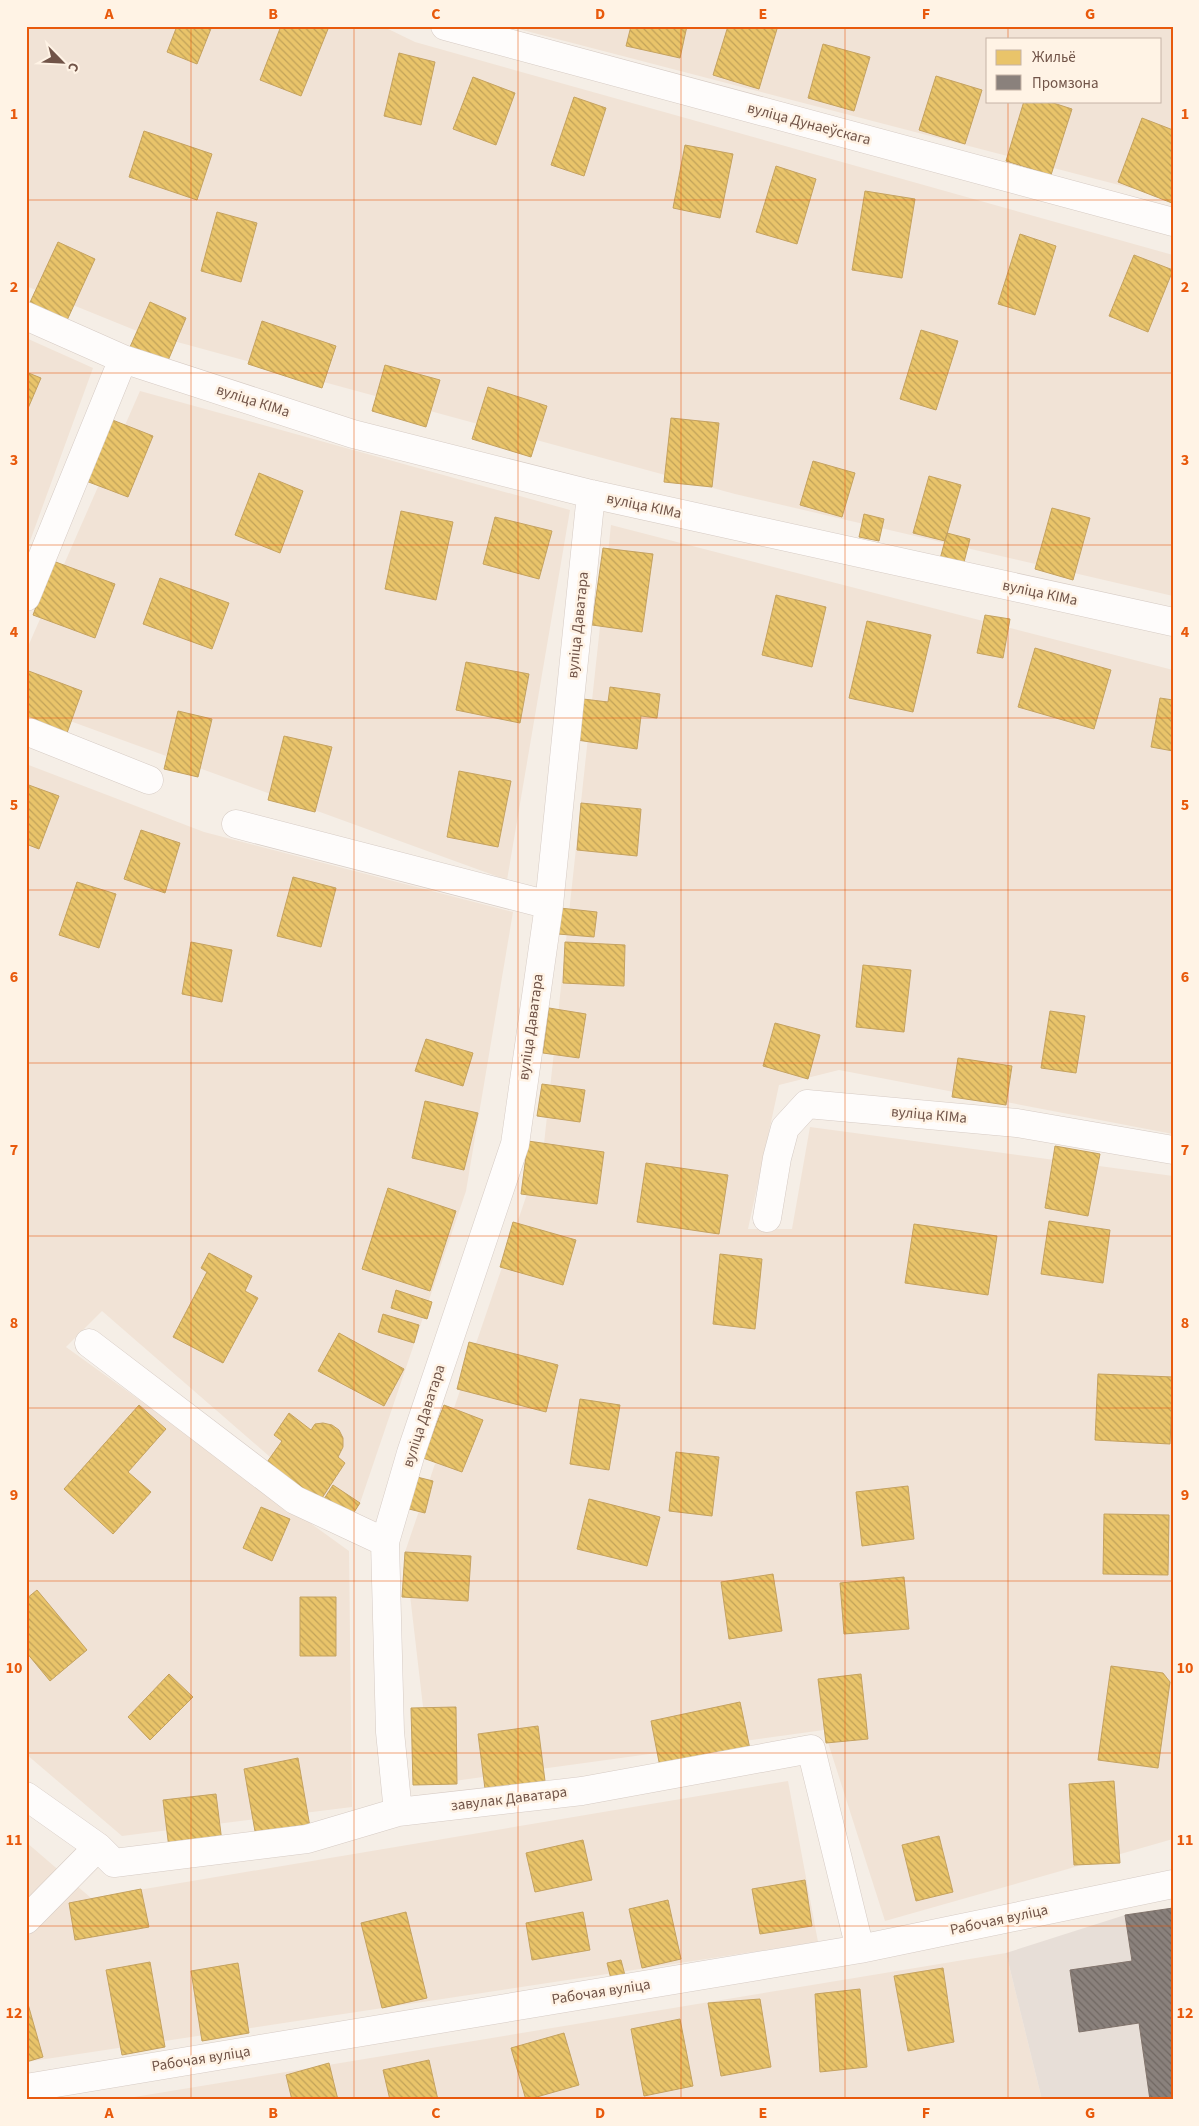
<svg xmlns="http://www.w3.org/2000/svg" width="1199" height="2126" viewBox="0 0 1199 2126" font-family="'Source Sans 3',sans-serif">
<defs>
<pattern id="homes-back-hatch" width="6" height="6" patternUnits="userSpaceOnUse" patternTransform="scale(1.25)"><rect width="6" height="6" fill="#e9c46a"/><path d="M-1 5l2 2M0 0l6 6M5-1l2 2" fill="none" stroke="#c1a259"/></pattern>
<pattern id="industry-back-hatch" width="6" height="6" patternUnits="userSpaceOnUse" patternTransform="scale(1.25)"><rect width="6" height="6" fill="#8a817c"/><path d="M-1 5l2 2M0 0l6 6M5-1l2 2" fill="none" stroke="#706762"/></pattern>
</defs>
<rect width="100%" height="100%" fill="#f5eee6"/>
<path fill="#f1e3d6" fill-rule="evenodd" d="M 26,26 L 382,26 L 415,42 L 1173,255 L 1173,596 L 735,494 L 137,331 L 26,286 Z
M 507,26 L 1173,26 L 1173,199 ZM 988,39 L 1160,39 L 1160,101 L 988,101 Z
M 26,338 L 93,368 L 26,552 Z
M 140,391 L 570,510 L 507,880 L 26,705 L 26,651 Z
M 611,525 L 1173,670 L 1173,1134 L 839,1070 L 779,1085 L 748,1229 L 792,1229 L 810,1127 L 1173,1176 L 1173,1839 L 885,1921 L 824,1730 L 432,1784 L 405,1552 L 544,1144 Z
M 26,764 L 204,832 L 513,912 L 466,1191 L 360,1503 L 322,1502 L 102,1311 L 66,1347 L 349,1551 L 352,1807 L 122,1836 L 26,1754 Z
M 788,1781 L 818,1942 L 26,2062 L 26,1842 L 91,1898 Z
M 1006,1953 L 1042,2100 L 116,2100 Z"/>
<path fill="#e7ded7" d="M 1125,1915 L 1173,2100 L 1042,2100 L 1006,1953 Z"/>
<path fill="url(#homes-back-hatch)" stroke="#c5a260" d="M 177,26 L 212,26 L 197,64 L 167,52 Z
M 281,26 L 321,26 L 328,29 L 301,96 L 260,80 Z
M 631,26 L 687,26 L 680,58 L 626,46 Z
M 728,26 L 768,26 L 777,29 L 759,89 L 713,75 Z
M 823,44 L 870,57 L 854,111 L 808,98 Z
M 399,53 L 435,62 L 421,125 L 384,116 Z
M 936,76 L 982,90 L 965,144 L 919,130 Z
M 473,77 L 515,93 L 496,145 L 453,129 Z
M 574,97 L 606,108 L 584,176 L 551,165 Z
M 1024,101 L 1047,101 L 1072,109 L 1051,175 L 1006,161 Z
M 1142,118 L 1173,130 L 1172,203 L 1118,182 Z
M 144,131 L 212,154 L 197,200 L 129,177 Z
M 685,145 L 733,154 L 720,218 L 673,208 Z
M 776,166 L 816,179 L 797,244 L 756,232 Z
M 865,191 L 915,199 L 902,278 L 852,270 Z
M 217,212 L 257,223 L 241,282 L 201,271 Z
M 1020,234 L 1056,246 L 1035,315 L 998,304 Z
M 58,242 L 95,259 L 63,329 L 26,311 Z
M 1134,255 L 1173,270 L 1148,332 L 1109,316 Z
M 150,302 L 186,318 L 167,363 L 130,347 Z
M 262,321 L 336,346 L 322,388 L 248,364 Z
M 921,330 L 958,341 L 936,410 L 900,399 Z
M 385,365 L 440,380 L 426,427 L 372,411 Z
M 26,372 L 41,378 L 26,413 Z
M 488,387 L 547,406 L 531,457 L 472,439 Z
M 671,418 L 719,423 L 712,487 L 664,482 Z
M 110,419 L 153,436 L 128,497 L 86,481 Z
M 813,461 L 855,473 L 842,517 L 800,505 Z
M 259,473 L 303,491 L 280,553 L 235,535 Z
M 929,476 L 961,485 L 945,541 L 913,533 Z
M 1052,508 L 1090,518 L 1073,580 L 1035,569 Z
M 401,511 L 453,522 L 436,600 L 385,589 Z
M 864,514 L 884,519 L 879,541 L 859,537 Z
M 495,517 L 552,531 L 539,579 L 483,564 Z
M 947,533 L 970,539 L 963,566 L 940,559 Z
M 603,548 L 653,554 L 642,632 L 592,625 Z
M 53,561 L 115,584 L 95,638 L 33,615 Z
M 160,578 L 229,603 L 212,649 L 143,624 Z
M 776,595 L 826,607 L 812,667 L 762,655 Z
M 985,615 L 1010,619 L 1003,658 L 977,653 Z
M 867,621 L 931,635 L 913,712 L 849,698 Z
M 1035,648 L 1111,670 L 1094,729 L 1018,707 Z
M 466,662 L 529,674 L 520,723 L 456,710 Z
M 26,670 L 82,691 L 67,733 L 26,719 Z
M 610,687 L 660,694 L 657,718 L 641,716 L 637,749 L 577,740 L 583,699 L 608,702 Z
M 1160,698 L 1173,700 L 1173,751 L 1151,747 Z
M 178,711 L 212,719 L 198,777 L 164,769 Z
M 284,736 L 332,747 L 315,812 L 268,800 Z
M 459,771 L 511,781 L 498,847 L 447,837 Z
M 26,784 L 59,796 L 39,849 L 26,844 Z
M 581,803 L 641,809 L 637,856 L 577,850 Z
M 141,830 L 180,843 L 165,893 L 124,879 Z
M 293,877 L 336,888 L 321,947 L 277,936 Z
M 77,882 L 116,894 L 99,948 L 59,935 Z
M 560,908 L 597,912 L 594,937 L 558,934 Z
M 191,942 L 232,950 L 222,1002 L 182,994 Z
M 565,942 L 625,945 L 624,986 L 563,983 Z
M 863,965 L 911,970 L 904,1032 L 856,1027 Z
M 549,1008 L 586,1014 L 579,1058 L 543,1053 Z
M 1050,1011 L 1085,1016 L 1076,1073 L 1041,1068 Z
M 775,1023 L 820,1035 L 808,1079 L 763,1066 Z
M 426,1039 L 473,1053 L 463,1086 L 415,1071 Z
M 958,1058 L 1012,1066 L 1006,1105 L 952,1097 Z
M 542,1084 L 585,1090 L 580,1122 L 537,1116 Z
M 425,1101 L 478,1113 L 464,1170 L 412,1158 Z
M 528,1141 L 604,1152 L 597,1204 L 521,1194 Z
M 1055,1146 L 1100,1154 L 1088,1216 L 1045,1208 Z
M 646,1163 L 728,1175 L 719,1234 L 637,1222 Z
M 388,1188 L 456,1211 L 430,1291 L 362,1269 Z
M 1049,1221 L 1110,1230 L 1103,1283 L 1041,1274 Z
M 513,1222 L 576,1240 L 563,1285 L 500,1267 Z
M 914,1224 L 997,1236 L 988,1295 L 905,1283 Z
M 209,1253 L 252,1276 L 245,1291 L 258,1298 L 223,1363 L 173,1337 L 207,1272 L 201,1268 Z
M 720,1254 L 762,1259 L 755,1329 L 713,1324 Z
M 396,1290 L 432,1302 L 427,1319 L 391,1308 Z
M 383,1314 L 419,1325 L 414,1343 L 378,1332 Z
M 339,1333 L 404,1369 L 384,1406 L 318,1371 Z
M 469,1342 L 558,1365 L 546,1412 L 457,1389 Z
M 1098,1374 L 1173,1377 L 1170,1444 L 1095,1440 Z
M 580,1399 L 620,1405 L 609,1470 L 570,1464 Z
M 139,1405 L 166,1429 L 128,1472 L 151,1492 L 113,1534 L 64,1489 Z
M 444,1405 L 483,1420 L 462,1472 L 423,1458 Z
M 289,1413 L 311,1430 L 315,1424 L 323,1423 L 332,1425 L 339,1430 L 343,1438 L 343,1447 L 338,1457 L 345,1463 L 320,1501 L 265,1465 L 282,1441 L 274,1435 Z
M 676,1452 L 719,1457 L 712,1516 L 669,1511 Z
M 417,1477 L 433,1481 L 425,1513 L 409,1509 Z
M 333,1485 L 360,1503 L 349,1520 L 322,1502 Z
M 908,1486 L 914,1539 L 862,1546 L 856,1492 Z
M 589,1499 L 660,1517 L 647,1566 L 577,1549 Z
M 261,1507 L 290,1519 L 272,1561 L 243,1548 Z
M 1104,1514 L 1169,1515 L 1168,1575 L 1103,1574 Z
M 405,1552 L 471,1556 L 468,1601 L 402,1597 Z
M 773,1574 L 782,1631 L 729,1639 L 721,1582 Z
M 904,1577 L 909,1629 L 844,1634 L 840,1583 Z
M 37,1590 L 87,1650 L 50,1681 L 26,1652 L 26,1599 Z
M 300,1597 L 336,1597 L 336,1656 L 300,1656 Z
M 1111,1666 L 1163,1673 L 1170,1682 L 1158,1768 L 1098,1760 Z
M 169,1674 L 193,1697 L 150,1740 L 128,1717 Z
M 861,1674 L 868,1739 L 826,1743 L 818,1679 Z
M 740,1702 L 750,1749 L 660,1767 L 651,1721 Z
M 456,1707 L 457,1784 L 413,1785 L 411,1708 Z
M 538,1726 L 545,1781 L 485,1789 L 478,1734 Z
M 298,1758 L 310,1827 L 256,1837 L 244,1769 Z
M 1114,1781 L 1120,1863 L 1074,1865 L 1069,1784 Z
M 216,1794 L 222,1842 L 169,1848 L 163,1800 Z
M 939,1836 L 953,1892 L 916,1901 L 902,1845 Z
M 583,1840 L 592,1880 L 535,1892 L 526,1853 Z
M 805,1880 L 812,1926 L 760,1934 L 752,1889 Z
M 141,1889 L 149,1927 L 75,1940 L 69,1903 Z
M 668,1900 L 681,1959 L 642,1968 L 629,1909 Z
M 406,1912 L 427,1998 L 382,2008 L 361,1923 Z
M 583,1912 L 590,1950 L 532,1960 L 526,1923 Z
M 621,1960 L 627,1983 L 613,1987 L 607,1963 Z
M 150,1962 L 165,2047 L 122,2055 L 106,1970 Z
M 238,1963 L 249,2033 L 202,2041 L 191,1971 Z
M 943,1968 L 954,2042 L 908,2051 L 894,1976 Z
M 860,1989 L 867,2067 L 820,2072 L 815,1994 Z
M 26,1997 L 43,2057 L 26,2062 Z
M 760,1999 L 771,2067 L 721,2076 L 708,2003 Z
M 680,2019 L 693,2086 L 644,2096 L 631,2029 Z
M 564,2033 L 579,2085 L 526,2100 L 511,2048 Z
M 429,2060 L 438,2100 L 390,2100 L 383,2070 Z
M 329,2063 L 338,2100 L 292,2100 L 286,2075 Z"/>
<path fill="url(#industry-back-hatch)" stroke="#82746c" d="M 1173,1908 L 1173,2100 L 1150,2100 L 1139,2023 L 1079,2032 L 1070,1970 L 1132,1961 L 1125,1915 Z"/>
<g fill="none" stroke-linecap="round" stroke-linejoin="round">
<g stroke="#d6cbc4" stroke-width="29">
<path id="minor" d="M 445,26 L 1173,222
M 26,316 L 123,359 L 353,434 L 591,494 L 1173,622
M 26,597 L 123,359
M 26,731 L 149,780
M 236,824 L 549,905
M 767,1218 L 777,1158 L 785,1128 L 807,1104 L 1017,1123 L 1173,1150
M 89,1343 L 295,1500 L 385,1542 L 390,1732 L 398,1812
M 385,1542 L 411,1453 L 515,1144 L 549,905 L 591,494
M 26,1796 L 98,1847 L 114,1863 L 307,1839 L 398,1812 L 582,1791 L 811,1749 L 860,1949
M 26,1920 L 98,1847
M 26,2088 L 860,1949 L 1173,1884"/>
</g>
<use href="#minor" stroke="#fefcfb" stroke-width="28"/>
</g>
<path fill="none" stroke="#e8590c" stroke-width="1" stroke-opacity="0.55" d="M 191,26 L 191,2100M 354,26 L 354,2100M 518,26 L 518,2100M 681,26 L 681,2100M 845,26 L 845,2100M 1008,26 L 1008,39M 1008,101 L 1008,2100M 26,200 L 1173,200M 26,373 L 1173,373M 26,545 L 1173,545M 26,718 L 1173,718M 26,890 L 1173,890M 26,1063 L 1173,1063M 26,1236 L 1173,1236M 26,1408 L 1173,1408M 26,1581 L 1173,1581M 26,1753 L 1173,1753M 26,1926 L 1173,1926"/>
<g text-anchor="middle" dominant-baseline="central" stroke-width="5" stroke-linejoin="round" paint-order="stroke">
<g font-size="15" fill="#715448" stroke="#fff3e5">
<text transform="translate(809 124) rotate(15)">вуліца Дунаеўскага</text>
<text transform="translate(253 401) rotate(18)">вуліца КІМа</text>
<text transform="translate(644 506) rotate(12)">вуліца КІМа</text>
<text transform="translate(1040 593) rotate(12)">вуліца КІМа</text>
<text transform="translate(578 625) rotate(-84)">вуліца Даватара</text>
<text transform="translate(531 1027) rotate(-82)">вуліца Даватара</text>
<text transform="translate(929 1115) rotate(5)">вуліца КІМа</text>
<text transform="translate(424 1416) rotate(-72)">вуліца Даватара</text>
<text transform="translate(509 1799) rotate(-7)">завулак Даватара</text>
<text transform="translate(999 1920) rotate(-12)">Рабочая вуліца</text>
<text transform="translate(601 1992) rotate(-9)">Рабочая вуліца</text>
<text transform="translate(201 2059) rotate(-9)">Рабочая вуліца</text>
</g>
</g>
<rect width="1199" height="2126" fill="none" stroke="#fff3e5" stroke-width="55"/>
<rect x="986" y="38" width="175" height="65" fill="#fff3e5" stroke="#c6b3a6"/>
<rect x="996" y="50" width="25" height="15" fill="#e9c46a" stroke="#c6b3a6"/>
<text x="1032" y="62" font-size="15" fill="#715448">Жильё</text>
<rect x="996" y="75" width="25" height="15" fill="#8a817c" stroke="#c6b3a6"/>
<text x="1032" y="88" font-size="15" fill="#715448">Промзона</text>
<g transform="translate(62 62) rotate(114)" stroke="#fff3e5" stroke-width="4" paint-order="stroke">
<path d="M0-4L9 19L0 12L-9 19Z" fill="#715448"/>
<text y="-8" font-size="14" font-weight="bold" text-anchor="middle" fill="#715448">С</text>
</g>
<rect x="28" y="28" width="1144" height="2070" fill="none" stroke="#e8590c" stroke-width="2"/>
<g font-size="16" text-anchor="middle" font-weight="bold" fill="#e8590c">
<text x="109" y="19">A</text>
<text x="273" y="19">B</text>
<text x="436" y="19">C</text>
<text x="600" y="19">D</text>
<text x="763" y="19">E</text>
<text x="926" y="19">F</text>
<text x="1090" y="19">G</text>
<text x="14" y="119">1</text>
<text x="1185" y="119">1</text>
<text x="14" y="292">2</text>
<text x="1185" y="292">2</text>
<text x="14" y="465">3</text>
<text x="1185" y="465">3</text>
<text x="14" y="637">4</text>
<text x="1185" y="637">4</text>
<text x="14" y="810">5</text>
<text x="1185" y="810">5</text>
<text x="14" y="982">6</text>
<text x="1185" y="982">6</text>
<text x="14" y="1155">7</text>
<text x="1185" y="1155">7</text>
<text x="14" y="1328">8</text>
<text x="1185" y="1328">8</text>
<text x="14" y="1500">9</text>
<text x="1185" y="1500">9</text>
<text x="14" y="1673">10</text>
<text x="1185" y="1673">10</text>
<text x="14" y="1845">11</text>
<text x="1185" y="1845">11</text>
<text x="14" y="2018">12</text>
<text x="1185" y="2018">12</text>
<text x="109" y="2118">A</text>
<text x="273" y="2118">B</text>
<text x="436" y="2118">C</text>
<text x="600" y="2118">D</text>
<text x="763" y="2118">E</text>
<text x="926" y="2118">F</text>
<text x="1090" y="2118">G</text>
</g>
</svg>
